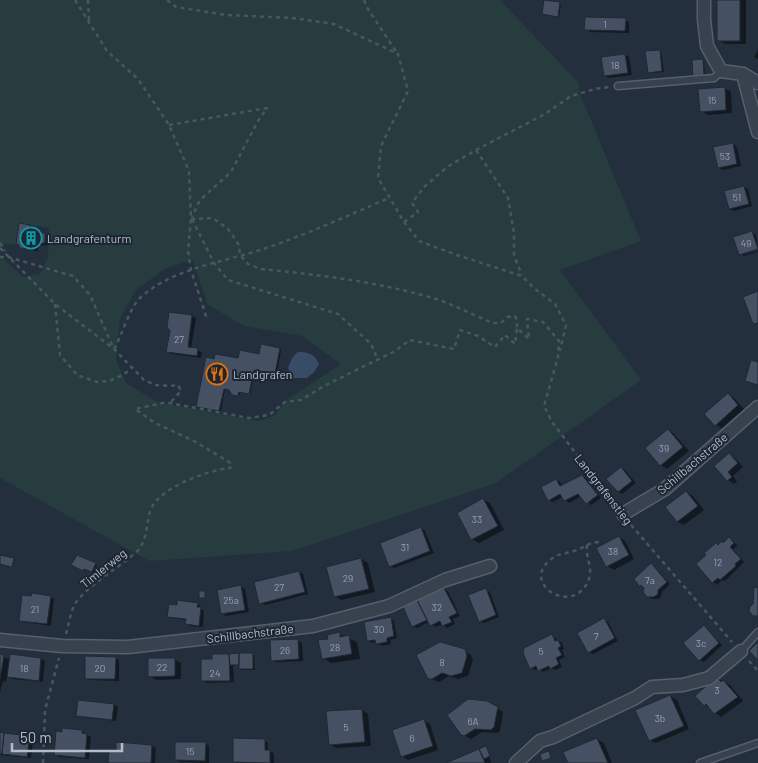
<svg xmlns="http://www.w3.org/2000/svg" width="758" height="763" viewBox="0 0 758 763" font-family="Barlow,sans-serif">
<rect width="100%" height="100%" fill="#242f3e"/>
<path fill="#263c3f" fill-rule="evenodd" d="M 0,0 L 500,0 L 579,83 L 580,94 L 641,241 L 560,270 L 641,380 L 496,483 L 292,551 L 149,561 L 0,478 L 0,256 L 23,277 L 40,274 L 48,258 L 49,228 L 19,223 L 16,244 L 4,244 L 0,250 ZM 193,260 L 207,304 L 244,326 L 302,336 L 341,364 L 285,401 L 275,415 L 259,421 L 157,402 L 126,383 L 116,360 L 120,319 L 136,290 L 166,268 Z"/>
<path fill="#394c67" d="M 298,352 C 309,352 314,354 319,364 L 314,372 L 307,378 L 293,378 L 288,368 L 292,358 Z"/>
<path fill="#0007" d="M 718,0 L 746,0 L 746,44 L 725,44 L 718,40 Z
M 560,4 L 561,4 L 559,17 L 545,15 Z
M 625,20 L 629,22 L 629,33 L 590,32 L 586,29 Z
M 758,50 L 758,59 L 754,57 Z
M 660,51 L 661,52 L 664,72 L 651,73 L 649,72 Z
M 625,55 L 629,57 L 632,75 L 609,78 L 605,76 L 603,58 Z
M 702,61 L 704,61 L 705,76 L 696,76 L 694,75 Z
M 724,88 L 731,92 L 732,113 L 708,115 L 701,111 Z
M 733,144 L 737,147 L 741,166 L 723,170 L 719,168 Z
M 744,187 L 748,189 L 752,206 L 734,211 L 730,209 Z
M 20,225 L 34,229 L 33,234 L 45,235 L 49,237 L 48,245 L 39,245 L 38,251 L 24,249 L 20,247 Z
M 752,233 L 756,235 L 758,248 L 741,253 L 741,255 L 740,254 Z
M 758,251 L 758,252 L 744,256 L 742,255 Z
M 192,316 L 196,318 L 191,348 L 202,352 L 201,358 L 172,354 L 168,352 Z
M 280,349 L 281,350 L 277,374 L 255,370 L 250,394 L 240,392 L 240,395 L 232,394 L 230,390 L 225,389 L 221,411 L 199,407 L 215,360 L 239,360 L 260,355 Z
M 728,395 L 734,398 L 744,409 L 722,428 L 716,425 Z
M 668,430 L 674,434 L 689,451 L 667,469 L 661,465 L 647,448 Z
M 729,454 L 735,458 L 743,467 L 733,476 L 737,481 L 734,484 L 728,480 L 715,466 Z
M 621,468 L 625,470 L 636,483 L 622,494 L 618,491 Z
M 582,476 L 586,478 L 601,498 L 591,505 L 582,496 L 569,503 L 563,497 L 553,502 L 549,500 L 556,480 L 560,482 L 563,486 Z
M 686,492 L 693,496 L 704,510 L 684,525 L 678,522 L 667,507 Z
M 483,500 L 490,503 L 504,530 L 479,543 L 472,539 Z
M 421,528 L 425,531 L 434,553 L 394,568 L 390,566 Z
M 619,537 L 625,541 L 634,559 L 614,570 L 607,566 Z
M 730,539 L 738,546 L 733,549 L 744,562 L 725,581 L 722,580 L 717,585 L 713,582 L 719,546 Z
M 77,556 L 97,565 L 94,572 L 86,568 L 85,571 L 73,565 Z
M 361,559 L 368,563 L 375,592 L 341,600 L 335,596 Z
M 651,565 L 670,584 L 662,592 L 661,597 L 658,599 L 652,599 L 648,596 L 645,588 L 636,579 Z
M 299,572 L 303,574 L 308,594 L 265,605 L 261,603 Z
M 241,587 L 245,589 L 249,612 L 226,616 L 222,613 Z
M 444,589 L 448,591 L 460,616 L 453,619 L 455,624 L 447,628 L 443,624 L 435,627 L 429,622 L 417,628 L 413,626 Z
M 486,590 L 490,592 L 499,617 L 484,623 L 480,621 Z
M 50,597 L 54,599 L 51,626 L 24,622 L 20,620 Z
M 197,604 L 201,606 L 201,609 L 204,611 L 203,627 L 190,626 L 186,623 L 187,620 L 173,618 L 169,616 L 178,606 Z
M 390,619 L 394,621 L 397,638 L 390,640 L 391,644 L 381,646 L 377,642 L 372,643 L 368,640 Z
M 604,620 L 608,622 L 618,641 L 593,654 L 589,652 Z
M 704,627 L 722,645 L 704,662 L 700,660 Z
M 339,634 L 357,642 L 360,659 L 331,663 L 323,658 L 329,640 Z
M 552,636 L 562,643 L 564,649 L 562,650 L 565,657 L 559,660 L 562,667 L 555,670 L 552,668 L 543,672 L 539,669 L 535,670 L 531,668 Z
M 298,640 L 302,643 L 303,661 L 276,662 L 272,660 Z
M 464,651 L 471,655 L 473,660 L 468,676 L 458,679 L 449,676 L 439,682 L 428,678 Z
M 253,654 L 254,655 L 255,670 L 242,670 L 241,665 L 233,666 L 234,682 L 207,683 L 203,680 L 214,660 L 214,655 Z
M 0,656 L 11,660 L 11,656 L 41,659 L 45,661 L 43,682 L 13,679 L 7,676 L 6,682 L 3,681 L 0,692 Z
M 115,658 L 119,660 L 119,681 L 90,680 L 86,678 Z
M 174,659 L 181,663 L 181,679 L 156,680 L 149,676 Z
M 716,678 L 730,685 L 743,701 L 721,717 L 705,705 L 697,696 Z
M 670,696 L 677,700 L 689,729 L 656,743 L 650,740 Z
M 487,702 L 503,712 L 500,731 L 498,733 L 482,732 L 471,739 L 462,734 Z
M 114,705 L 118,707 L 116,721 L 82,717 L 78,715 Z
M 362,710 L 368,714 L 371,746 L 336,748 L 330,744 Z
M 424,721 L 430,724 L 438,750 L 408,760 L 402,756 Z
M 82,731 L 91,737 L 89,759 L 59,757 L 55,754 Z
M 0,734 L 29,737 L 33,739 L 31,758 L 0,755 Z
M 597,739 L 604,743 L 612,763 L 569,763 Z
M 264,740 L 268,743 L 268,751 L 274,753 L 274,763 L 237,763 L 234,761 Z
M 205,743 L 209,746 L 209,763 L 180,762 L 176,760 Z
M 152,746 L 156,748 L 155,763 L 109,763 L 117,752 Z
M 487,749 L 491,763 L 450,763 L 480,750 Z"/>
<path fill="#455162" stroke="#1f2835" d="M 544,0 L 560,2 L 558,17 L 542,14 Z
M 717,0 L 740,0 L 740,41 L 717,41 Z
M 585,17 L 626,18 L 625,31 L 584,30 Z
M 660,50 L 662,71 L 648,73 L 645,51 Z
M 625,54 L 628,73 L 604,76 L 601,57 Z
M 703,59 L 704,75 L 693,76 L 692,60 Z
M 725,87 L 726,110 L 700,112 L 698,89 Z
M 733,143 L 737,164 L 718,168 L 713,147 Z
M 744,186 L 749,204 L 729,209 L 724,191 Z
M 19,223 L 30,225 L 29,232 L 45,233 L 45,243 L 35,244 L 34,249 L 19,248 L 19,245 L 16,244 Z
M 752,231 L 758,249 L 739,255 L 733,237 Z
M 758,291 L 758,323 L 753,324 L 743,297 Z
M 169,312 L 192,315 L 188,347 L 198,348 L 197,356 L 166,352 L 170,331 L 167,327 Z
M 261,344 L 280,348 L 275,374 L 254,370 L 249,394 L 239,392 L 238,396 L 232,395 L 229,390 L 224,389 L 219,411 L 196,407 L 206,357 L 214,359 L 215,354 L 238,358 L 240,350 L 259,354 Z
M 751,360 L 758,362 L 758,385 L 745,381 Z
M 728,393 L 738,405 L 715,426 L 704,414 Z
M 668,429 L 683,447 L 660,466 L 645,448 Z
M 729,453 L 738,463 L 728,472 L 732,477 L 727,481 L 714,466 Z
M 621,467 L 632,481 L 618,492 L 606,479 Z
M 582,475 L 598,495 L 586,504 L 578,494 L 564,501 L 560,494 L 548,501 L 541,487 L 556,479 L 560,486 Z
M 686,491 L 698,506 L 677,522 L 665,507 Z
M 483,498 L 498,526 L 471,540 L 457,513 Z
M 421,527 L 430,551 L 389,567 L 380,543 Z
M 619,536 L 629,555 L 606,567 L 596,548 Z
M 729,537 L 734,543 L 730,547 L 741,559 L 735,564 L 736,566 L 720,580 L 718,578 L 712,583 L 696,564 L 706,555 L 704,553 L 716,543 L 718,545 L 722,541 L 723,543 Z
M 0,555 L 14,558 L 12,567 L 0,564 Z
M 77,555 L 96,563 L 92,572 L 84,569 L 83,571 L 71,565 Z
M 361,558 L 369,589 L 334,597 L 326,567 Z
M 651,563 L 667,582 L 658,590 L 658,594 L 654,597 L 647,597 L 643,592 L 644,588 L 641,585 L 640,587 L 634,579 Z
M 299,571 L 305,592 L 259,604 L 254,582 Z
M 241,585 L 245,610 L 221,614 L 217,590 Z
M 754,587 L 758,588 L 758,616 L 753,616 L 749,611 L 750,607 L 753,604 Z
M 444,588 L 457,613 L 449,617 L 452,622 L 442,626 L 440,621 L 430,626 L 417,600 Z
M 486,588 L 496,615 L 479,622 L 468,595 Z
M 199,591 L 205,591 L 205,598 L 199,598 Z
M 32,593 L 51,596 L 47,624 L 19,621 L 22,595 L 31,596 Z
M 177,600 L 198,603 L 197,607 L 201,607 L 199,626 L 185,624 L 186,619 L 167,617 L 169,604 L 177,605 Z
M 417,600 L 427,620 L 412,627 L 403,607 Z
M 391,617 L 394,636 L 387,638 L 387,642 L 376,644 L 375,640 L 367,641 L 364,622 Z
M 604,618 L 615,638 L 588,653 L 577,633 Z
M 704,625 L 719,643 L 699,661 L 683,643 Z
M 340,632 L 340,637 L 349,635 L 352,654 L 322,659 L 318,640 L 328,639 L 327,635 Z
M 552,634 L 555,641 L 558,640 L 561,646 L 558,648 L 562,655 L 556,658 L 559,664 L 550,669 L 549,666 L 538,671 L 536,666 L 530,669 L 523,653 L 524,648 Z
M 298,639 L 299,659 L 271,661 L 270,640 Z
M 440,642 L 465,649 L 467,656 L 462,673 L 451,676 L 442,673 L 432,679 L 428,679 L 416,655 Z
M 758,642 L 758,660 L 749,651 Z
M 239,653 L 253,653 L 253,669 L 239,669 Z
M 239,653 L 239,665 L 230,665 L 229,654 Z
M 0,654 L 4,655 L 0,679 Z
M 10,654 L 41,658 L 39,681 L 7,677 Z
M 212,654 L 229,654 L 230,681 L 201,681 L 201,659 L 212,659 Z
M 85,656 L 116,657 L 115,679 L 85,679 Z
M 148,658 L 175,658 L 175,676 L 148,677 Z
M 716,677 L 721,682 L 723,680 L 738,697 L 714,714 L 706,704 L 704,706 L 695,696 Z
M 670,695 L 684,726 L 649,741 L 635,710 Z
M 468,699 L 487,701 L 498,707 L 494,727 L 491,730 L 475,729 L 464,736 L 461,735 L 447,715 Z
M 78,700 L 114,704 L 112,720 L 76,716 Z
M 362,709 L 365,742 L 329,745 L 326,711 Z
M 424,719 L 433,746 L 401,757 L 392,730 Z
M 62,728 L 82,730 L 82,733 L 87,734 L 85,758 L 54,755 L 56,731 L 62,732 Z
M 0,732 L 4,733 L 2,754 L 0,754 Z
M 4,733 L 30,736 L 27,757 L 2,754 Z
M 233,738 L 265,739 L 265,750 L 270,750 L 270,763 L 233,762 Z
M 597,738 L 608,763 L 568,763 L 563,752 Z
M 116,742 L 152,745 L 151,763 L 108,763 L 109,751 L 116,751 Z
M 175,742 L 206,742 L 205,761 L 175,760 Z
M 486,746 L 490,756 L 484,759 L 479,749 Z
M 479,749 L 485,763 L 446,763 Z
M 549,751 L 551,758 L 542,761 L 540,754 Z"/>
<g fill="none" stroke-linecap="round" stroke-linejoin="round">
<g stroke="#565f6c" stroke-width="9">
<path id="lane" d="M 618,86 L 714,78 L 721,71
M 741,651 L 758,632
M 700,763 L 758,743"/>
</g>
<g stroke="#565f6c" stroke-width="15">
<path id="street" d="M 704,0 L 704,19 L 707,46 L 721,71 L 743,74 L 758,83
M 743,74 L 758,132
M 623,514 L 665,489 L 758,407
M 0,640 L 62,646 L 128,647 L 313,626 L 389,606 L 445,580 L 490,566
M 516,763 L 540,741 L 553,737 L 635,698 L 652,687 L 683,685 L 709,678 L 741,651"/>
</g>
<path stroke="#44595c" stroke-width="2.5" stroke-dasharray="4 4" stroke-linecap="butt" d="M 75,0 L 107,51 L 138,79 L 169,125 L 189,171 L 191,219 L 188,251 L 191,270 L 207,319
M 88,0 L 89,20
M 167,0 L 176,7 L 226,15 L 293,18 L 334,24 L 398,54 L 408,91 L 381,146 L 378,178 L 404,222 L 419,241 L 454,254 L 522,276 L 535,289 L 555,304 L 566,325 L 560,351
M 364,0 L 368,9 L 397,53
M 169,125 L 267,108 L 258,121 L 231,172 L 200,200 L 192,217
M 476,150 L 508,198 L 514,233 L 514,256 L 522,275
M 191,219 L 213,218 L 228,229 L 239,245 L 240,255 L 248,264 L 261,269 C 321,275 381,282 439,300 C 457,306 475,316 493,323 L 501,323 L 507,317 L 515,316 L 517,320 L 517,328
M 192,219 L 214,263 L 228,280 L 338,314 L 371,344 L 378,360
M 404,222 L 418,212 L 412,203 L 424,187 L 447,167 L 476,150 L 545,114 L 571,96 L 595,89 L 609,87
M 0,243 L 5,251
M 0,248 L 55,304 L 114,349 L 144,380 L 155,385 L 170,386 L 178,385 L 181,391 L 170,403
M 0,257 L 8,257 L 73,276 L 90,295 L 113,347
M 55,304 L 60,355 L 77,375 L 97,382 L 109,381 L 123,375 L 133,367
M 114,349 C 123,334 129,307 142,296 C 178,266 227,262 269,247 C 310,233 349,215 389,198
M 631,525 L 732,642
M 587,545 C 585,557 593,567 589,579 C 573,620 514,580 556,556 C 562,553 568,553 574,551 C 584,548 589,542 599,542
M 66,634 C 69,624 70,613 75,604 C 84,589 113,571 128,559 C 131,556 137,553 139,549 C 148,538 146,521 151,509 C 160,487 209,470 230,468 L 232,466 L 229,462 L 194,441 L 155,423 L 135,409 L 163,403 L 170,403 L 249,418 L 269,415 L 285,402 L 301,400 L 324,386 L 395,351 L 410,340 L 454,349 L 460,330 L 478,336 L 495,347 L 505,335 L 515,344 L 517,328 L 529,339 L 527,319 L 543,322 L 559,341 L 558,357 L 544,406 L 552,422 L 615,505
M 749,661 L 758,671
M 43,763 L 45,710 L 59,658"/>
<use href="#lane" stroke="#38414e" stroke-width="6"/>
<use href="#street" stroke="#38414e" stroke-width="12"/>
</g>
<defs>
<g id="building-ring" transform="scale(1.125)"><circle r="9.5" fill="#1d2633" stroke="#0f9aa8" stroke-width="1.5"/><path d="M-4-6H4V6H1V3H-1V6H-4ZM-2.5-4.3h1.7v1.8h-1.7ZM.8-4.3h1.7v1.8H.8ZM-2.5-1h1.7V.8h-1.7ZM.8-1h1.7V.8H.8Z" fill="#0f9aa8"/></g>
<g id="restaurant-ring" transform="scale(1.125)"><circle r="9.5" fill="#1d2633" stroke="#e8710a" stroke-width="1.5"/><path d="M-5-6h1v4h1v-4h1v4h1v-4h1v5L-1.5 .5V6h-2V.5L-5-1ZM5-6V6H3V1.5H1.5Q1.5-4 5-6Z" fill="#e8710a"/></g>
</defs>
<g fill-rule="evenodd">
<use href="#building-ring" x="31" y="238"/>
<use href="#restaurant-ring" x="217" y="374"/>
</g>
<g text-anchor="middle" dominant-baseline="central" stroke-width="4" stroke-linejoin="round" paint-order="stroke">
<g font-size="10" fill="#98a1af">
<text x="605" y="24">1</text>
<text x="615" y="65">18</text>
<text x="712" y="100">15</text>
<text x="725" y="156">53</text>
<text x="737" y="197">51</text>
<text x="746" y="243">49</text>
<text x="179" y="339">27</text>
<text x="664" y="448">39</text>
<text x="477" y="519">33</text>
<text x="405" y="547">31</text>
<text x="613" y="551">38</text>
<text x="718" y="562">12</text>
<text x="348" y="578">29</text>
<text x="650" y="580">7a</text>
<text x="279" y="587">27</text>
<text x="231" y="600">25a</text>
<text x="437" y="607">32</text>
<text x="35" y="609">21</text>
<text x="379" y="629">30</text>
<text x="596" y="636">7</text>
<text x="701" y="643">3c</text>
<text x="335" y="647">28</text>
<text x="285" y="650">26</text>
<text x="541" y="651">5</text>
<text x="442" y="662">8</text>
<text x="162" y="667">22</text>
<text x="24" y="668">18</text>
<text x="100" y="668">20</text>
<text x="215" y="673">24</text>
<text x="717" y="690">3</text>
<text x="660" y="718">3b</text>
<text x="473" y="721">6A</text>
<text x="346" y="727">5</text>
<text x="412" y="738">6</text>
<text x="190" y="751">15</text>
</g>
<g font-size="12" fill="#b4bcc9" stroke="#1d2633" text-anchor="start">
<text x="47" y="238">Landgrafenturm</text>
<text x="233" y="374">Landgrafen</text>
</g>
<g font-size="12" fill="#b4bcc9" stroke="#1d2633">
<text transform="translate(692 463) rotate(-40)">Schillbachstraße</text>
<text transform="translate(604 489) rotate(52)">Landgrafenstieg</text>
<text transform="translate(103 568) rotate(-39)">Timlerweg</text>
<text transform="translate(250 633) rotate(-7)">Schillbachstraße</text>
</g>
</g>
<path d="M12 743v8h110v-8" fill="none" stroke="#b4bcc9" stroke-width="2.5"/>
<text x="20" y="743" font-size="15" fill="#b4bcc9" stroke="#1d2633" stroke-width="4" paint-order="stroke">50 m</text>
</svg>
